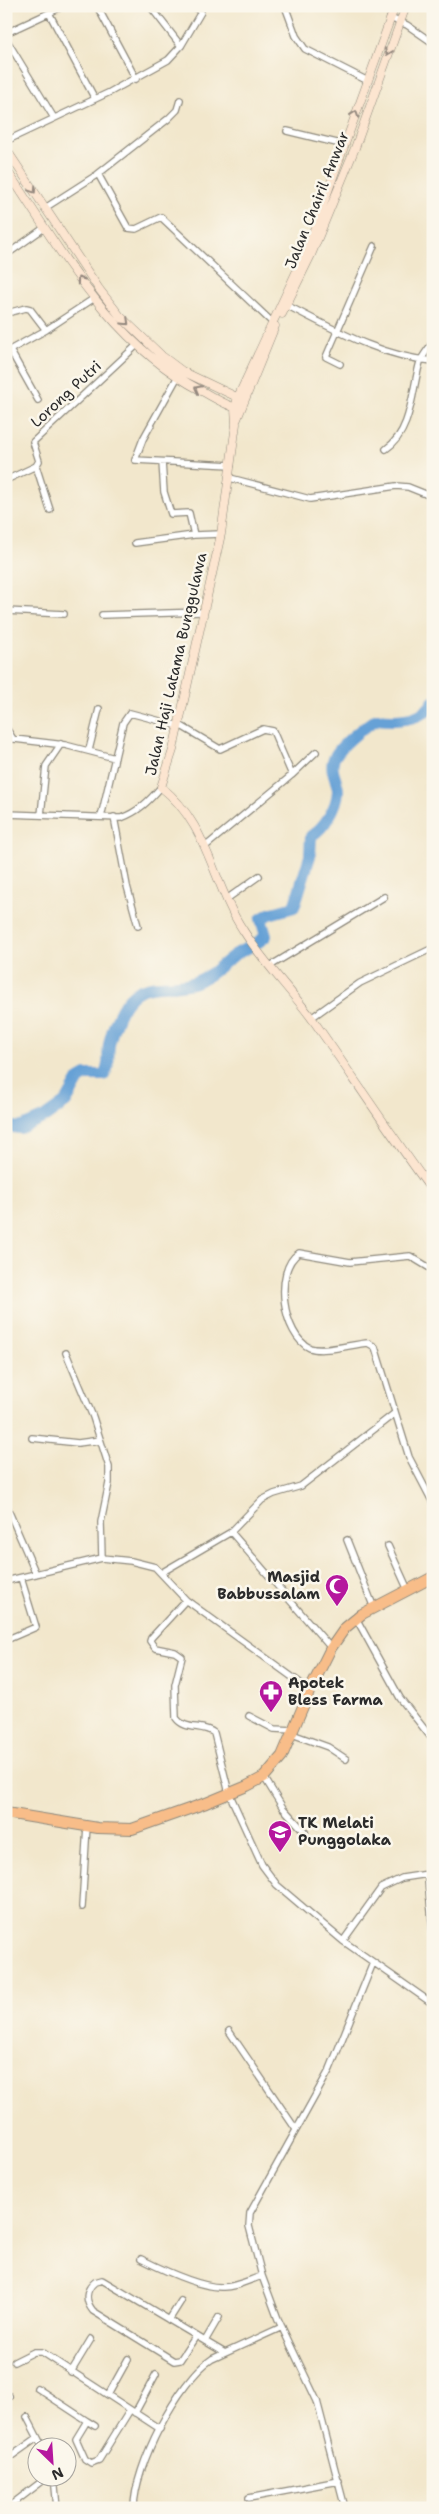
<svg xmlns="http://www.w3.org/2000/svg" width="439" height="2514" viewBox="0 0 439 2514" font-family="'Shantell Sans',sans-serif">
<rect width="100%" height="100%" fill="#fbf7ec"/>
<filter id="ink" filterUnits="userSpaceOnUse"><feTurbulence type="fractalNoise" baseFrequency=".02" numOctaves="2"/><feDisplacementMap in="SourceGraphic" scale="10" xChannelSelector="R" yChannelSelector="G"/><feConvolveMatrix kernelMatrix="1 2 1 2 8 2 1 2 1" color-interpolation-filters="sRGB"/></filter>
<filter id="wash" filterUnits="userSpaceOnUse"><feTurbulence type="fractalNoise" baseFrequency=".0096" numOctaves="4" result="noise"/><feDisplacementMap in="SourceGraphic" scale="20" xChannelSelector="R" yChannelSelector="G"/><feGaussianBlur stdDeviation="1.12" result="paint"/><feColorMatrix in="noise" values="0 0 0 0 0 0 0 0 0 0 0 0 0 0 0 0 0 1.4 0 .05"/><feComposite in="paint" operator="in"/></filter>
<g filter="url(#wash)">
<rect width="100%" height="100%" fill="#f2e7cc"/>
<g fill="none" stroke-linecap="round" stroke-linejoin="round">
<path stroke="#66a1d6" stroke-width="12" d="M 6,1126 L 20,1128 L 45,1117 L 66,1102 L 79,1079 L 86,1075 L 104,1075 C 111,1062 107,1058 109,1045 C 112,1029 121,1004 134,994 C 151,981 176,989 195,982 C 210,977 220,966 233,956 C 243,949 256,946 266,936 L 261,919 L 269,914 L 294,907 L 310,856 L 311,836 C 324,828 337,808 338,791 C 338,781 330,772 333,761 C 337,747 365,726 377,719 C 395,721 423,721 433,702"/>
</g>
</g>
<g filter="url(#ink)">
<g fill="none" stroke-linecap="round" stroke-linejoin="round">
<g stroke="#8e897c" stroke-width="8">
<path id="street" d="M 63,6 L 49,13 L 95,99
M 97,6 L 136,79
M 150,6 L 181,46
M 285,6 L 296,36 L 305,49 L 366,80
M 390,18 L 407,25 L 433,43
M 6,33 L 49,13
M 6,39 L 54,118
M 287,131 L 345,145
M 6,141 L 110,92 L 168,60 L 181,46 L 201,12 L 194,6
M 98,174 L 168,119 L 177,110 L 180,100
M 45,208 L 98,174 L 128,228 L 136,229 L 161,217 L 274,324
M 6,255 L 44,228
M 286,305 C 332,328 381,357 433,361
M 11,312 L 26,308 L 30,309 L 46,330
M 10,350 L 38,400
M 6,352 L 46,330 L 93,299
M 340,364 L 326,357 L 374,246
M 177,378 L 143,439 L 135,460 L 231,465
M 386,449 C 412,432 412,389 420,362 C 423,355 429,348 433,342
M 162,462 L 164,492 L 171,514 L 189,513 L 194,535 L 221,534
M 36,466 L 50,510
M 230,478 L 310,499 L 396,486 L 408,487 L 433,497
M 6,480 L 36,466 L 39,461 L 33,442 L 137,345
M 135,543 L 194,535
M 6,611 L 64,614
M 102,615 L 203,612
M 6,728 L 13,739
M 6,738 L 65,745 L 115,758
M 89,750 L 99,709
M 292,775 L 316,752
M 6,814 L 121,818 C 138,812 149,801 161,787
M 41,815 L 46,766 L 61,744
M 101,817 L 123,723 L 130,713 L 183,727 L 220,749 L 263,729 L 273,731 L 292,775 L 206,846
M 114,817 L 127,886 L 138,926
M 228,898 L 259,876
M 270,966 L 384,897
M 311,1018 L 360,983 L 433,948
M 433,1270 L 410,1256 L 350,1262 L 299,1253 C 273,1270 283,1336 310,1348 C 323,1353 353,1344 368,1343 L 375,1347 L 409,1457 L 433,1503
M 66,1353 L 93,1417 L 109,1467 L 109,1483 L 101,1522 L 102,1558
M 32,1438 L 78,1443 L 100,1440
M 6,1505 L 36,1574
M 231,1532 L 331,1648
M 347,1540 L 374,1608
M 388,1546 L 408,1590
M 161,1573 L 231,1532 L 262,1500 L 274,1494 L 301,1486 L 395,1413
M 6,1581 L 102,1558 L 131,1561 L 155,1567 L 186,1600 L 310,1690
M 186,1600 L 151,1638 L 150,1641 L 155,1648 L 175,1652 L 182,1657 L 175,1685 L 176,1718 C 185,1731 203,1724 214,1733 L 229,1793 L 262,1865 L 277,1885 L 343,1941 L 433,2004
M 356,1618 L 400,1698 L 433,1740
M 6,1640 L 36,1627 L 21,1578
M 249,1716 L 274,1729 L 294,1730
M 292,1734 L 328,1747 L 346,1759
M 264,1777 L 283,1808 L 305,1832
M 433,1866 L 428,1874 L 428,1881 L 433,1932
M 82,1907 L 87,1826
M 343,1941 L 381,1888 L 402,1878 L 428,1874
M 229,2031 L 295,2128
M 141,2259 C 161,2269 198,2287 221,2287 C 234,2288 249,2280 262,2276
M 169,2320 L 181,2301
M 196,2336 L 180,2360 L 174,2361 L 93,2311 C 85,2301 85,2290 95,2282 L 102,2280 L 225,2353
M 205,2341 L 219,2317
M 14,2362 L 34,2352 L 42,2352 L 160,2429
M 71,2372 L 91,2339
M 37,2388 L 87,2421 L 76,2439 L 85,2459 L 91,2463 L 99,2460 L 130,2410
M 108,2395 L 128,2359
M 6,2398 L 9,2396
M 135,2413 L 156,2374
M 27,2417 L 42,2446
M 87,2421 L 95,2426
M 6,2460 L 37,2438
M 54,2476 L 57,2508
M 249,2498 L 339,2481
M 7,2508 L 49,2476
M 134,2508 C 134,2467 178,2381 212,2359 L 282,2327
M 345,2508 L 317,2401 L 278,2319 L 262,2276 L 249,2226 L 250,2213 L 330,2069 L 373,1963"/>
</g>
<g stroke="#8e897c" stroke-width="9">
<path id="secondary" d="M 395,6 L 307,249 L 238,397 L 235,408 L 236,424 L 221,534 L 173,750 L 161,787 C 208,823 212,883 243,930 C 263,962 290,989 313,1020 C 353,1077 391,1135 433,1192
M 6,149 L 99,289 L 120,316 L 162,356 L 182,371 L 241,399
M 6,169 C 62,252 110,343 202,391 C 214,398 227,406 240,409
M 282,314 L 311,255 L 355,148 L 406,6
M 237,419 L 275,326"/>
</g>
<g stroke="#8e897c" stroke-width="12">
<path id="highway" d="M 6,1813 L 98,1828 L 132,1829 L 206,1803 L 247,1786 L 264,1777 L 282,1756 L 310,1690 L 331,1648 L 345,1628 L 362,1614 L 433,1577"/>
</g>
<use href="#street" stroke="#fff" stroke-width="5.5"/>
<use href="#secondary" stroke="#fce5d0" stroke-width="8"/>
<use href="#highway" stroke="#f8bd89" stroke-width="10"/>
</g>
<defs><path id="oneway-chevron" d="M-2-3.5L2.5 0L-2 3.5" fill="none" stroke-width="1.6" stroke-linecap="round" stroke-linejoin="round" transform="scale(1.25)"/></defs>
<g stroke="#94887e">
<use href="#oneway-chevron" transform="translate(388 52) rotate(110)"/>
<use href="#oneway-chevron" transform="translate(355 114) rotate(-71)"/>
<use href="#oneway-chevron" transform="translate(33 190) rotate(56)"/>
<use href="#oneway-chevron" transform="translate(80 280) rotate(-125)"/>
<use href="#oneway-chevron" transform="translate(126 322) rotate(44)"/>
<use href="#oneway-chevron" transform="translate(198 389) rotate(-152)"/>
</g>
</g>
<defs>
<g id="mosque-pin" transform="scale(1.25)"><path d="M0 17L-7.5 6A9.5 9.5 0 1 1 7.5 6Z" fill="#b5179e" stroke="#fbf7ec"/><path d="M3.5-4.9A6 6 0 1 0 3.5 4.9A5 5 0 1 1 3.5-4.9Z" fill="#fff"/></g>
<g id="pharmacy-pin" transform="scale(1.25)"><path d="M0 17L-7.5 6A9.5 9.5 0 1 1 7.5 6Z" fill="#b5179e" stroke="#fbf7ec"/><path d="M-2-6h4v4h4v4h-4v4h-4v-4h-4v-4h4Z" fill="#fff"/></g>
<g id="school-pin" transform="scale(1.25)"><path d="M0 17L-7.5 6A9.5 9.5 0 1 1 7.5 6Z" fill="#b5179e" stroke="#fbf7ec"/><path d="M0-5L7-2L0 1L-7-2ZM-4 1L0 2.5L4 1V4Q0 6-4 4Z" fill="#fff"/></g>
</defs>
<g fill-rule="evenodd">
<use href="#mosque-pin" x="337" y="1586"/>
<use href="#pharmacy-pin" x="271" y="1692"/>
<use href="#school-pin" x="280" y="1832"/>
</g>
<g text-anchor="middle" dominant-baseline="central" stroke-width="5" stroke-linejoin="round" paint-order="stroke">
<g font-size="15" fill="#2b2b2b" stroke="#fbf7ec">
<text transform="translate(317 200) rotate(-68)">Jalan Chairil Anwar</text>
<text transform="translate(66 394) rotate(-43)">Lorong Putri</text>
<text transform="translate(176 664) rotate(-77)">Jalan Haji Latama Bunggulawa</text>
</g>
<g font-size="15" font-weight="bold" fill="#2b2b2b" stroke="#fbf7ec" text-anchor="start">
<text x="320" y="1577" text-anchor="end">Masjid<tspan x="320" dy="17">Babbussalam</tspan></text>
<text x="288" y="1683">Apotek<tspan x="288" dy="17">Bless Farma</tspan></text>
<text x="298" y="1823">TK Melati<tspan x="298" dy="17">Punggolaka</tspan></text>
</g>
</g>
<rect width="439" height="2514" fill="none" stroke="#fbf7ec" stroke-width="25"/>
<g transform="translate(52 2462) rotate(155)"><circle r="24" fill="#fbf7ec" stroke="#a8a59f"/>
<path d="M0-4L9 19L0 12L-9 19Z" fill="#b5179e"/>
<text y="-8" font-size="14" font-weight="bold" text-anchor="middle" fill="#2b2b2b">N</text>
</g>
</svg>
